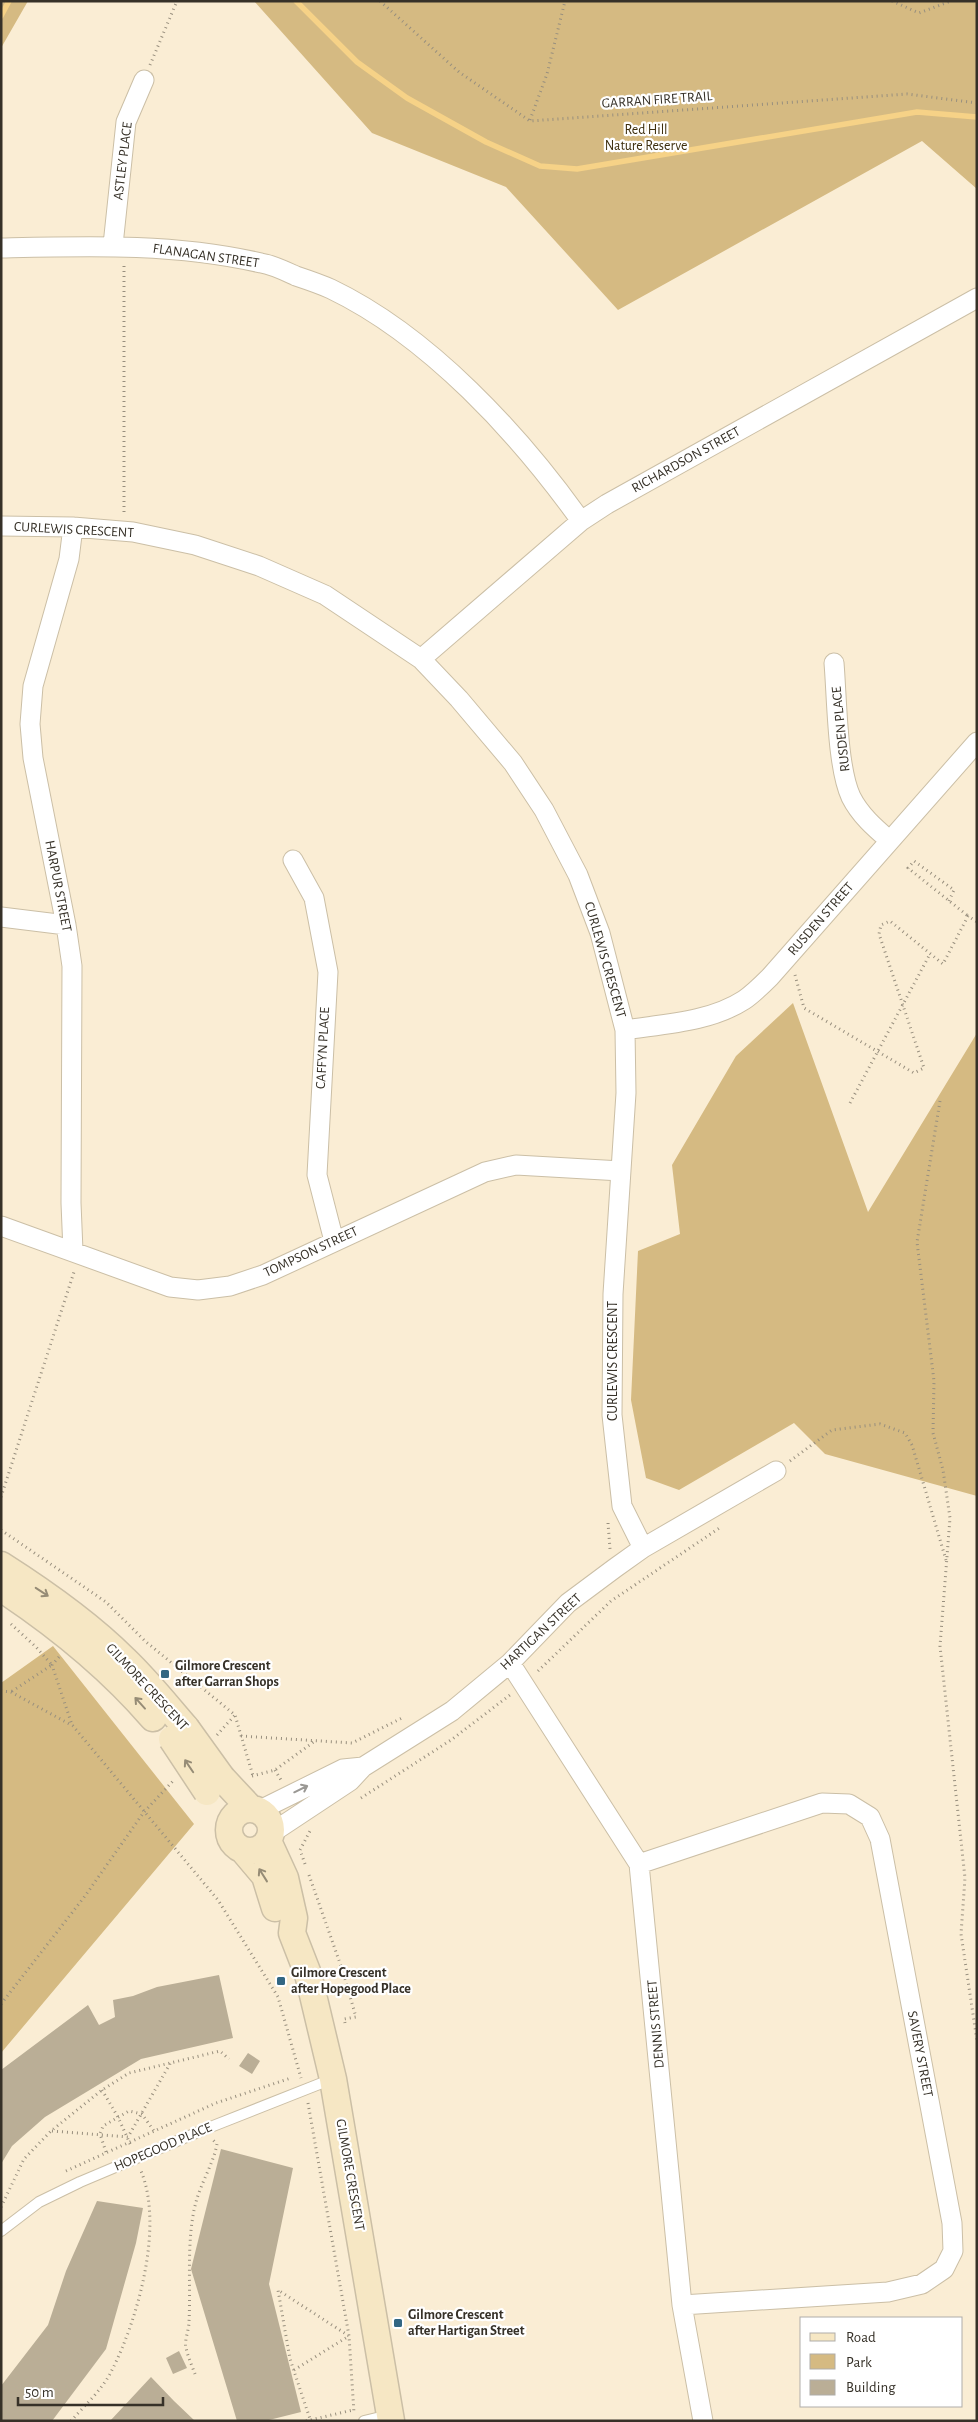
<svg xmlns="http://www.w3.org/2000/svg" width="978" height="2422" viewBox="0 0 978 2422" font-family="'Alegreya Sans',sans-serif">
<rect width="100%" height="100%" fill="#faedd4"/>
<path fill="#d5ba82" d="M 1,1 L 28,1 L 1,48 Z
M 254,1 L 977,1 L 977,189 L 922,141 L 618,310 L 506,187 L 372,133 Z
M 793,1003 L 868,1212 L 977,1033 L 977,1496 L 825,1454 L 794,1423 L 679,1490 L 646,1478 L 631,1400 L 638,1251 L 680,1234 L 672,1165 L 736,1056 Z
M 53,1646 L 194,1824 L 1,2053 L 1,1683 Z"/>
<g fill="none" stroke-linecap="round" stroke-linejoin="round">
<path stroke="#f6d287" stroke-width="5.5" d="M 296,1 L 357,62 L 407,98 L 486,142 L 540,166 L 577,169 L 917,112 L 977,117
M 1,16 L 9,1"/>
</g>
<path fill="#baae96" d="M 219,1975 L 233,2038 L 141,2059 L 45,2117 L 12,2146 L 1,2164 L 1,2070 L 88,2005 L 99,2025 L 115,2017 L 113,2000 L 133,1996 L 157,1987 Z
M 248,2053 L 260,2061 L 252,2074 L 239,2066 Z
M 221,2149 L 293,2168 L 269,2284 L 301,2412 L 265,2421 L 237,2421 L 191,2269 Z
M 97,2201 L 143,2208 L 136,2243 L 106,2349 L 52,2421 L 1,2421 L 1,2386 L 48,2325 L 66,2271 Z
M 179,2351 L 187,2368 L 173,2374 L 166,2358 Z
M 151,2377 L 174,2401 L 195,2421 L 110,2421 Z"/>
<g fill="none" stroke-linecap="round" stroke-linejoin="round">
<g stroke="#cbbfa6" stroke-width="12">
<path id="lane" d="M 1,2231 L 39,2202 L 80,2182 L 208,2128 L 332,2079
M 364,2421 L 389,2415"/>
</g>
<g stroke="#cbbfa6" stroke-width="21">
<path id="street" d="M 113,245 L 126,122 L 144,80
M 1,248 C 88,246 175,243 261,263 C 273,265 285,271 296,276 C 308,280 320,284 331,289 C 429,336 519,434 581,521
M 1,526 L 73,527 L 133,532 L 195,545 L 259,566 L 325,595 L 421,659 L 459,699 L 513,763 L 544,810 L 578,875 L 600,933 L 625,1030 L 626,1093 L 613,1294 L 612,1415 L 622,1506 L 643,1548
M 73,527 L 69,559 L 33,686 L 30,724 L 33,758 L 66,925 L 72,966 L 71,1203 L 73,1251
M 421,659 L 581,521 L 607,504 L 977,298
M 834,663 C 837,698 837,767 851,797 C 860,815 875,828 889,840
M 293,860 L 314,898 L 328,972 L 317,1175 L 334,1241
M 1,917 L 66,925
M 625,1030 C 664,1024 710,1022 744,1000 C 753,994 762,985 770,977 L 977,742
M 1,1226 L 170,1287 L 198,1290 L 230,1286 L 263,1275 L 485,1172 L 516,1165 L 621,1171
M 510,1663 L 639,1864 L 682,2305 L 703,2421
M 258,1811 L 343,1769 L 363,1767
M 270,1834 L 350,1781 L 363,1767 L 452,1711 L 510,1663 L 568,1603 L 615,1568 L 643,1548 L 776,1471
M 639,1864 L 822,1803 L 849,1804 L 870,1817 L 880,1839 L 952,2223 L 953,2251 L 944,2269 L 922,2284 L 888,2292 L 682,2305"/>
</g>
<g stroke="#cbbfa6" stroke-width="29">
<path id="secondary" d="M 1,1565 C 45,1593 88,1623 125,1660 C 147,1681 166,1705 186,1728
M 1,1588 C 57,1625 109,1667 153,1718
M 222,1778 L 251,1809
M229 1830a21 21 0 1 1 42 0a21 21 0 1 1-42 0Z
M 268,1841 L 285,1878 L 294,1918 L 292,1933 L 308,1974 L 333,2079 L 391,2421
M 243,1850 L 265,1876 L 275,1908"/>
</g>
<path stroke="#988f7e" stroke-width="3" stroke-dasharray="1 4" stroke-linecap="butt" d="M 380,1 L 459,72 L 530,121 L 907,94 L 977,103
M 892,1 L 919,13 L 951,1
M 150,65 L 177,1
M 530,120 L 547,74 L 565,1
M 124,512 L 124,266
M 949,901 L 954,890 L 914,861 L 908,868 L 968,916
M 795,975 L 804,1008 L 914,1073 L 924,1068 L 879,934 L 881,925 L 890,921 L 943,964 L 968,916 L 977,922
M 940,1101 L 917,1242 L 934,1381 L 933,1433 L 943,1470 L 950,1518 L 940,1646 L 965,1878 L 961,1934 L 977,2041
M 850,1103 L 930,954
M 790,1461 L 832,1430 L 880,1424 L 905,1433 L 912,1445 L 946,1560
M 1,1497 L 74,1272
M 608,1523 L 610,1549
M 1,1530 L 106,1602 L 145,1641 L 235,1715 L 253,1776
M 11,1624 L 36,1647 L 52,1665 L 11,1692
M 59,1657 L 52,1665 L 72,1725
M 538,1671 L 611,1601 L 721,1527
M 1,1691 L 11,1692 L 73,1726 L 218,1900 L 278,1997 L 301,2078
M 217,1735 L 235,1715
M 241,1736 L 352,1743 L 404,1717
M 275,1770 L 281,1780
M 252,1776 L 275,1770 L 315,1741
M 361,1798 L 451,1740 L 510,1695
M 305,1864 L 300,1850 L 310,1831
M 309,1875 L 342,1969 L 356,2017 L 344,2019 L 345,2023
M 1,2004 L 85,1896 L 144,1812 L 173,1781
M 102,2090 L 118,2117 L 131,2146
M 308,2103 L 349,2336 L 354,2413
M 52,2131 L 128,2137 L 171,2062
M 106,2152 L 100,2134 L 103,2126 L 129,2111 L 142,2114 L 154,2131
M 66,2171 L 216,2103 L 291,2078
M 1,2207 L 24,2159 L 51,2131 L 102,2090 L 129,2073 L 220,2051 L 229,2059
M 294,2370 L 349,2336 L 278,2290 L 290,2359 L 310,2419
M 195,2374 C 192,2366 188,2357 186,2348 C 184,2341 189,2330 189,2322 C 191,2283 186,2239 196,2202 C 201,2183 214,2162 217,2144 L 213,2140
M 71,2421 C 84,2406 103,2389 112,2370 C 138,2319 164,2226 141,2171
M 306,2421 L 353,2410"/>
<use href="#lane" stroke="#fff" stroke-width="10"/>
<use href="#street" stroke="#fff" stroke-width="19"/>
<use href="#secondary" stroke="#f6e7c4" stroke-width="26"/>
<g stroke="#cbbfa6" stroke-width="29" stroke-linecap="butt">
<path id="secondary-bridge" d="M 186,1728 L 222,1778
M 172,1739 L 207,1792"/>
</g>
<use href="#secondary-bridge" stroke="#f6e7c4" stroke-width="26"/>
</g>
<defs><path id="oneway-shaft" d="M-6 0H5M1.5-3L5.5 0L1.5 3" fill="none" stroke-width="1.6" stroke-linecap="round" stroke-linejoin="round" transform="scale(1.25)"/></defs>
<g stroke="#968c76">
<use href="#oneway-shaft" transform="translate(42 1592) rotate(33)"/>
<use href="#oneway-shaft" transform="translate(140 1703) rotate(-132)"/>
<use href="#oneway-shaft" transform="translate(189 1766) rotate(-124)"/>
<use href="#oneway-shaft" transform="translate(263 1875) rotate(-122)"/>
</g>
<use stroke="#9a9894" href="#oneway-shaft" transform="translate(301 1789) rotate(-26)"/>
<g fill="#326683" stroke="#fff" stroke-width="2">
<rect x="160" y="1669" width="10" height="10" rx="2.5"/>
<rect x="276" y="1976" width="10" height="10" rx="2.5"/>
<rect x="393" y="2318" width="10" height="10" rx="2.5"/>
</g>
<g text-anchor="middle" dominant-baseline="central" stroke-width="4.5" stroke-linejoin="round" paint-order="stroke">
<g font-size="14" fill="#363128" stroke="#fff">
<text transform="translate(657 100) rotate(-4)">GARRAN FIRE TRAIL</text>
<text transform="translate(123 161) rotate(-83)">ASTLEY PLACE</text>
<text transform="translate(206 256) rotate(8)">FLANAGAN STREET</text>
<text transform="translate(686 460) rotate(-29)">RICHARDSON STREET</text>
<text transform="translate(74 530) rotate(3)">CURLEWIS CRESCENT</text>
<text transform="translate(841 729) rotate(-96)">RUSDEN PLACE</text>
<text transform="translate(58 886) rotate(79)">HARPUR STREET</text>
<text transform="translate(821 919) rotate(-49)">RUSDEN STREET</text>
<text transform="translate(605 960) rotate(74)">CURLEWIS CRESCENT</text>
<text transform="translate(323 1048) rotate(-87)">CAFFYN PLACE</text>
<text transform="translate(311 1252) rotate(-25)">TOMPSON STREET</text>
<text transform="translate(613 1361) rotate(-90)">CURLEWIS CRESCENT</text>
<text transform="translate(541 1632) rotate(-43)">HARTIGAN STREET</text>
<text transform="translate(147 1687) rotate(47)">GILMORE CRESCENT</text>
<text transform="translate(656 2024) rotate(-95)">DENNIS STREET</text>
<text transform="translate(920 2054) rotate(79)">SAVERY STREET</text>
<text transform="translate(163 2147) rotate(-23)">HOPEGOOD PLACE</text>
<text transform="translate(350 2175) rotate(80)">GILMORE CRESCENT</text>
</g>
<g font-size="14" fill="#3d2e0d" stroke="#fff">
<text x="646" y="130">Red Hill<tspan x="646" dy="16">Nature Reserve</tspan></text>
</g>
<g font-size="14" font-weight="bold" fill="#363128" stroke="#fff" text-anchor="start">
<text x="175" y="1666">Gilmore Crescent<tspan x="175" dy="16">after Garran Shops</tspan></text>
<text x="291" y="1973">Gilmore Crescent<tspan x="291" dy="16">after Hopegood Place</tspan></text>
<text x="408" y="2315">Gilmore Crescent<tspan x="408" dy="16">after Hartigan Street</tspan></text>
</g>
</g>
<rect width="978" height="2422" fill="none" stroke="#363128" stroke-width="5"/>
<rect x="800" y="2317" width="162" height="90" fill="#ffffff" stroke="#afada9"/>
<rect x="810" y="2333" width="25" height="8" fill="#f6e7c4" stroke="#afada9"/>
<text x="846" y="2342" font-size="15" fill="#363128">Road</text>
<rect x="810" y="2354" width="25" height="15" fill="#d5ba82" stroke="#afada9"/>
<text x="846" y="2367" font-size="15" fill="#363128">Park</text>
<rect x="810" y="2380" width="25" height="15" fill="#baae96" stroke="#afada9"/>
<text x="846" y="2392" font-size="15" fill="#363128">Building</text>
<path d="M18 2397v8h145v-8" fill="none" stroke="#363128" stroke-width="2.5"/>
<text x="25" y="2397" font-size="15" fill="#363128" stroke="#ffffff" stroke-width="4" paint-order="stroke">50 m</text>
</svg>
